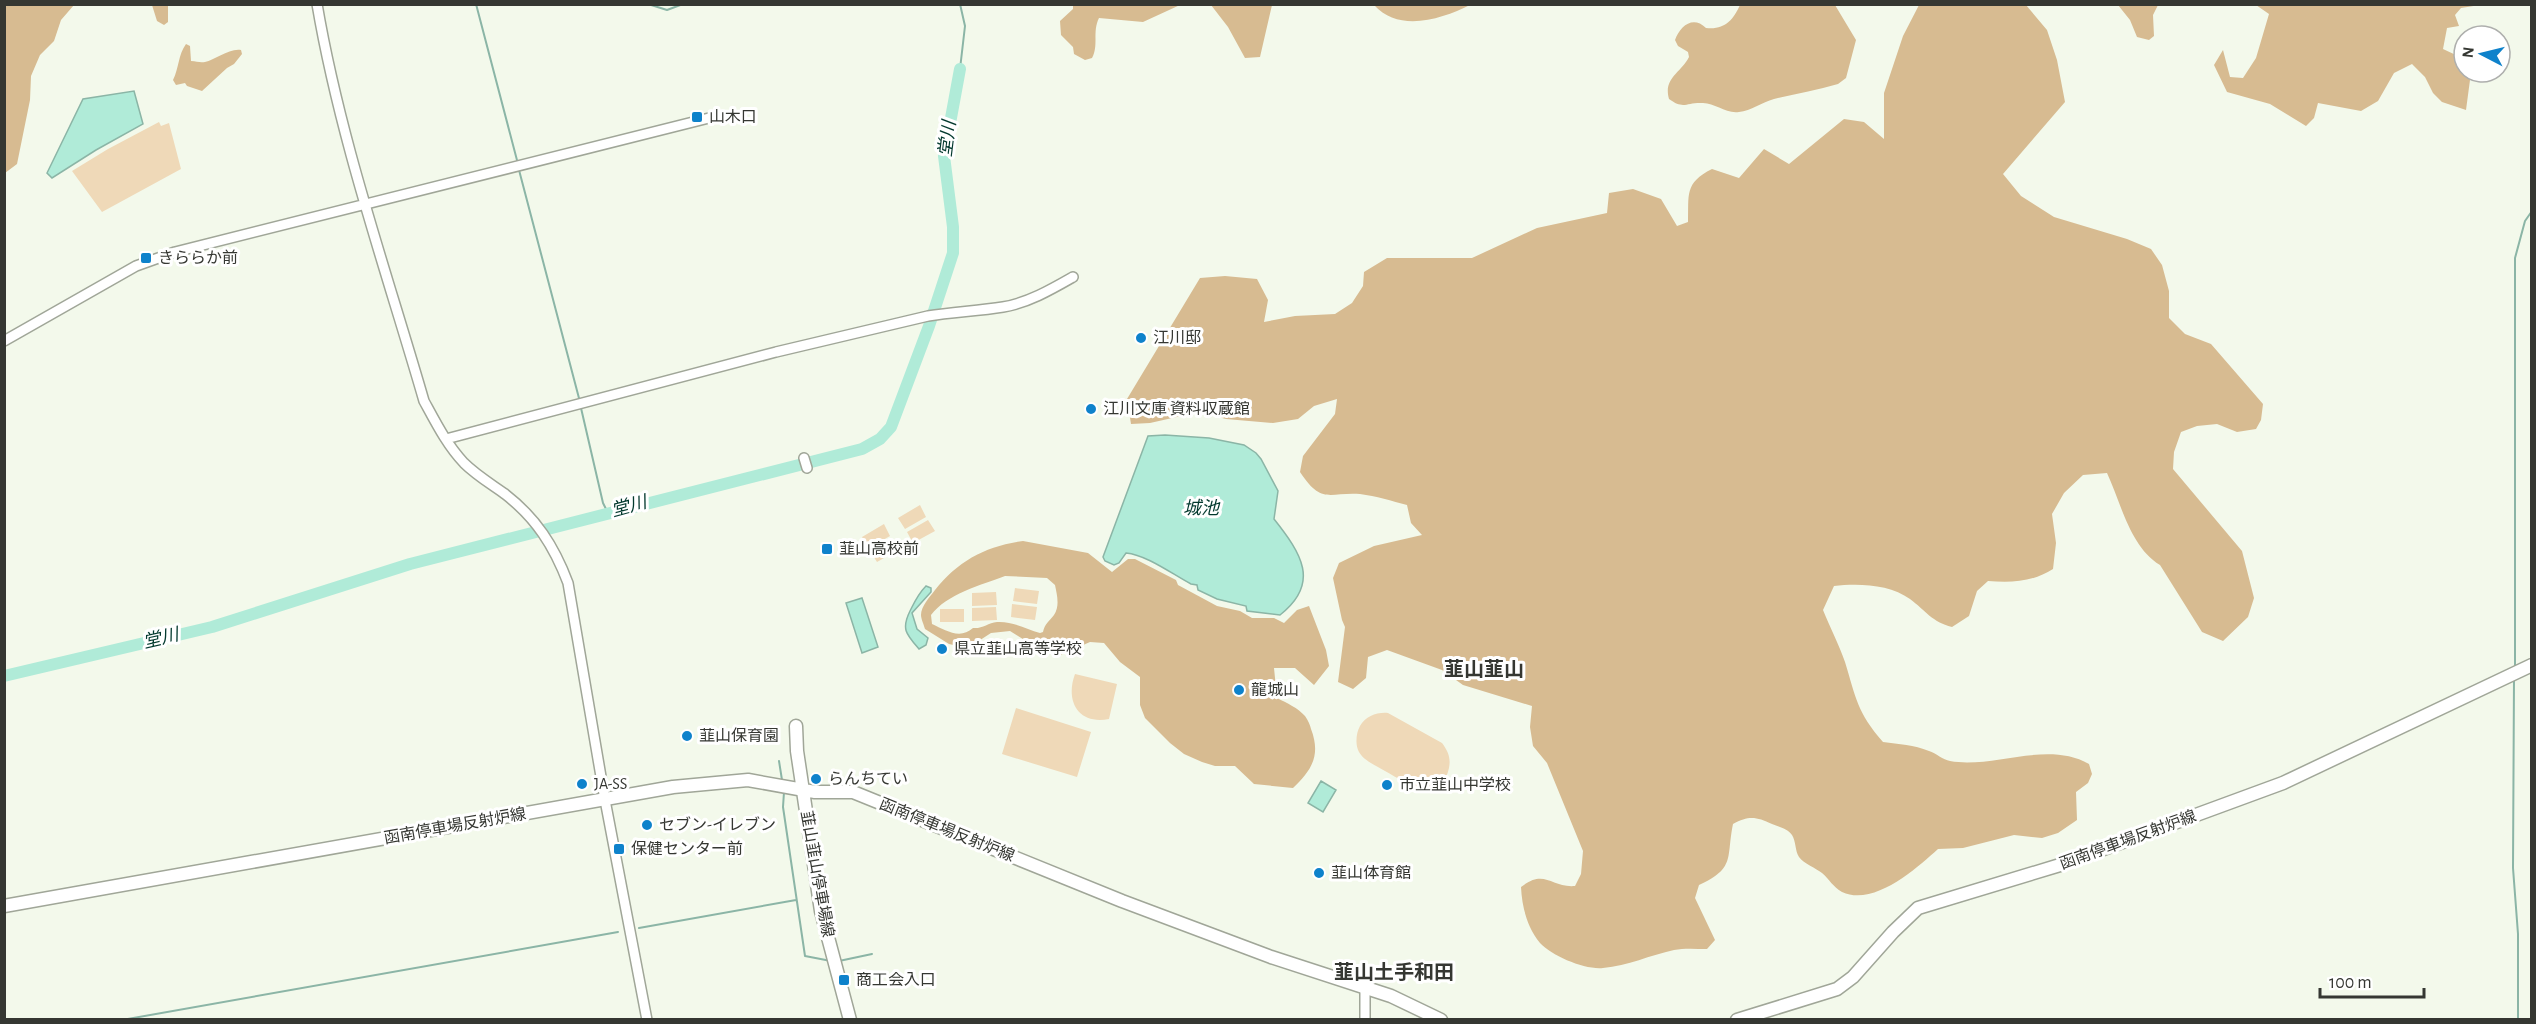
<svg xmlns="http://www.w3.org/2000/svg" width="2536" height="1024" viewBox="0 0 2536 1024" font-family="'Alegreya Sans','Noto Sans JP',sans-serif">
<rect width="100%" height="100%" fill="#f3f9eb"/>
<path fill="#efd9b8" d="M 159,122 L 161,126 L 169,123 L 181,169 L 102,212 L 72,171 L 108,149 Z
M 920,505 L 926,517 L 905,529 L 898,518 Z
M 928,520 L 935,531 L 913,543 L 907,532 Z
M 884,524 L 890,536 L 869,548 L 862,537 Z
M 892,539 L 898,550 L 877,562 L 870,551 Z
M 1015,588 L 1039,591 L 1037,604 L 1013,601 Z
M 996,592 L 997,605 L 972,606 L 972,593 Z
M 1012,604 L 1037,607 L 1035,620 L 1011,617 Z
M 996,607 L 997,620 L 972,621 L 972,608 Z
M 940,609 L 964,609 L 964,622 L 940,622 Z
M 1075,674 L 1117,684 L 1109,719 C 1078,725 1065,701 1075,674 Z
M 1016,708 L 1091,732 L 1077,777 L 1002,754 Z
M 1388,713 L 1442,743 C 1448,751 1451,758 1449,768 C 1441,805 1404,782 1385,771 C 1377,766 1364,761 1359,752 C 1355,745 1356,733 1360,726 C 1366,716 1377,712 1388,713 Z"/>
<path fill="#d7bb91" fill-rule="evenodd" d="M 5,4 L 74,5 L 61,20 L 54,41 L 40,55 L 31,76 L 30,100 L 17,164 L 5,173 Z
M 152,5 L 168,5 L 168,22 L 164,25 L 157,21 Z
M 1073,5 L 1073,4 L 1180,5 L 1143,22 L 1099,18 C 1092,32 1099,45 1092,58 L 1085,60 L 1074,54 L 1073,47 L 1061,35 L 1060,21 L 1073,9 Z
M 1211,5 L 1272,5 L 1260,57 L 1245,58 L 1228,27 Z
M 1374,5 L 1470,5 C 1442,19 1399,33 1374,5 Z
M 1740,5 L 1835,5 L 1856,40 L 1846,78 L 1838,84 C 1817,90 1795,94 1774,99 C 1762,102 1751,111 1739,112 C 1726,114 1715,103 1703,103 C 1686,102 1684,110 1669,99 C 1663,78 1681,73 1689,57 L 1688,52 L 1678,46 L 1675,40 C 1680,26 1693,15 1706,28 C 1725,30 1733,20 1740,5 Z
M 1919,5 L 2026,5 L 2047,30 L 2057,60 L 2065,102 L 2003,174 L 2021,196 L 2054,217 L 2127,239 L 2151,249 L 2162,265 L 2169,291 L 2169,318 L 2185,334 L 2211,344 L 2263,404 L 2261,420 L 2256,429 L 2237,432 L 2217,424 L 2197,426 L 2181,432 L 2174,452 L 2173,469 L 2242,551 L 2254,598 L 2248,617 L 2223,641 L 2202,632 L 2160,565 C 2130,547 2121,503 2107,473 L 2083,475 L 2064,493 L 2052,514 L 2056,543 L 2053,569 C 2033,582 2011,583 1988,581 L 1977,591 L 1969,616 L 1952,627 C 1932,622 1926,611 1910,599 C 1890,584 1857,583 1834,586 L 1823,610 C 1830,627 1839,645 1845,662 C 1856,698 1857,712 1883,742 C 1899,744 1914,745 1929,751 C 1936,753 1943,760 1950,761 C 1993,769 2047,740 2089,764 L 2092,774 L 2088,783 L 2076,792 L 2077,820 L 2058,833 L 2042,838 L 2014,835 L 1963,848 L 1938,849 C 1917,868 1874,907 1842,892 C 1833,887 1829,879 1822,873 C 1816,868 1804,864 1799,857 C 1795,851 1796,841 1792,835 C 1787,828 1779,827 1772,824 C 1757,817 1749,815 1733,824 C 1726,858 1736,868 1699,885 L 1695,898 L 1715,940 L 1707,949 C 1696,949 1684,948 1674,950 C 1650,955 1628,966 1603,968 C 1585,970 1552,956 1540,943 C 1527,927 1522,907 1521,887 C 1545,868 1551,888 1575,886 L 1581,874 L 1583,851 L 1547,763 L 1533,746 L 1530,727 L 1532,706 L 1463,685 L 1442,670 L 1387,650 L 1368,657 L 1366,678 L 1353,689 L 1338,682 L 1345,627 L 1342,620 L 1333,578 L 1339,563 L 1374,546 L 1422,535 L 1411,523 L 1407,505 C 1392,501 1376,496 1360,494 C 1328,492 1322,505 1300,472 L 1303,456 L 1335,414 L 1337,399 L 1314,406 L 1298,419 L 1273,423 L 1226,419 L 1199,412 L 1150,423 L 1131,424 L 1127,399 L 1200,278 L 1225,276 L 1257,279 L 1268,300 L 1264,322 L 1295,316 L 1335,314 L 1352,303 L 1363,286 L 1364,272 L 1387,258 L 1472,258 L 1537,228 L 1607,213 L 1609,193 L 1633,189 L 1661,199 L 1677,226 L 1688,222 C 1689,195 1684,183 1712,169 L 1739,178 L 1764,149 L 1789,164 L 1844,119 L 1864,122 L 1884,139 L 1884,93 L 1903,36 Z
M 2118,5 L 2158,5 L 2153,15 L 2154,36 L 2149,40 L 2137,37 L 2130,20 Z
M 2256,5 L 2480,5 L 2461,8 L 2455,15 L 2459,26 L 2447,28 L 2443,49 L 2458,56 L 2460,69 L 2470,80 L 2466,110 L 2442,102 L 2433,93 L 2425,77 L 2412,64 L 2394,73 L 2378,101 L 2361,111 L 2318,103 L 2314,118 L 2306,126 L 2270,104 L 2227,92 L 2214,65 L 2223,50 L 2230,77 L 2243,78 L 2256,58 L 2269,14 Z
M 186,44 L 190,46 L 191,61 C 197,61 199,63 205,62 C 215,60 229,48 241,50 L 242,54 L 234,64 L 227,68 L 202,91 L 187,86 L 185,83 L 176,85 L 173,80 C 179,68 178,55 186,44 Z
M 1023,541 L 1088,553 L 1112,572 L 1128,559 L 1135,559 L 1176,580 L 1178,585 L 1217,606 L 1240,611 L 1252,618 L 1274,618 L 1284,623 L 1297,610 L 1309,606 L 1326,650 L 1329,666 L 1314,685 L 1295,668 L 1274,668 L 1277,698 C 1287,703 1298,708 1305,716 C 1308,720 1310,725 1311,729 C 1321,755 1312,770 1293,788 L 1254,784 L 1235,766 L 1215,766 L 1202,762 L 1184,754 L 1170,743 L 1145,718 L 1140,705 L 1140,677 L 1120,662 L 1104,643 L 1090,642 L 1058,656 L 1039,649 L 1010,631 L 991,633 L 974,644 L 958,646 L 949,644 L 925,629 C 924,625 921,619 921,615 C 921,606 930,597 935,590 C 958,561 986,546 1023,541 ZM 1005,576 L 1047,578 L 1055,585 C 1057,595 1060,606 1054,615 C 1049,622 1045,623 1043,632 L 1040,633 C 1026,629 1012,621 997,622 C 988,623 982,629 973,628 C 960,640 945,630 932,624 L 931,615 C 947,594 981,585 1005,576 Z"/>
<path fill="#b0ebd8" stroke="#8bb5a6" stroke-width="1.5" d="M 134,91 L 143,124 L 96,150 L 52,178 L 47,173 L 83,99 Z
M 1165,435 L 1209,438 L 1244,445 L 1256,453 L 1261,459 L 1278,491 L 1274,519 C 1301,553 1321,583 1280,615 L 1247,611 L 1246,606 L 1217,599 L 1198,590 L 1197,585 L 1191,584 C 1172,574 1147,555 1126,553 L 1119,563 L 1114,565 L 1105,561 L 1103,557 L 1148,436 Z
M 926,586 L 931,588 L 931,592 L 912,613 L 917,629 L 928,638 L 926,645 L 919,649 C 906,634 901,629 910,611 C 915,601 918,594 926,586 Z
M 862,598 L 878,647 L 862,653 L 846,603 Z
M 1321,781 L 1336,790 L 1323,812 L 1308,803 Z"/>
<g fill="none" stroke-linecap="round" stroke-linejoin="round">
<path stroke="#8bb5a6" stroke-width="2" d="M 476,4 L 518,164
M 648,4 L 667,10 L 683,4
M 2531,4 L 2532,12
M 960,69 L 965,26 L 960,4
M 519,170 L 580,402
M 581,408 L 603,503 L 608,513
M 2515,669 L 2515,258 L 2525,221 L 2532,211
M 2514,678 L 2513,868 L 2518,934 L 2518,1020
M 779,761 L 782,780
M 784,792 L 783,807 L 805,956 L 831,961
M 639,928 L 796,900
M 839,961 L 872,954
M 122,1020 L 618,932"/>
<path stroke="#b0ebd8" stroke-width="12" d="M 4,676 L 212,627 L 410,564 L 862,449 L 880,439 L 891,427 L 929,326 L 953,253 L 953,227 L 944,156 L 960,69"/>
<g stroke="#a0a698" stroke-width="12">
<path id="minor" d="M 317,4 C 340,139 386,270 424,401 C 436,423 447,445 464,463 C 476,475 491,484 505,494 C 536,518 554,546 568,583 L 605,800 L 647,1020
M 4,341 L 136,266 L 175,252 L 717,116
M 446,439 L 776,352 L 928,316 C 953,312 978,311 1003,307 C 1028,303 1052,289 1073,277
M 804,458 L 807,468
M 1365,1020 L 1365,988"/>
</g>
<g stroke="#a0a698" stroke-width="15">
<path id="major" d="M 796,726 L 797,751 L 821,911 L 850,1020
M 4,906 L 673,787 L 748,780 L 815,792 L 853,792 L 1122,901 L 1271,957 L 1391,996 L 1441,1020
M 1737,1020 L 1837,989 L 1853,977 L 1893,932 L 1918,908 L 2060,865 L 2283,783 L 2532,665"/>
</g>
<use href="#minor" stroke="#fff" stroke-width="9"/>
<use href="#major" stroke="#fff" stroke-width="12"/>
</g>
<g fill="#0e82cb" stroke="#fff" stroke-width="2">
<rect x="691" y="111" width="12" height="12" rx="3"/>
<rect x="140" y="252" width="12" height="12" rx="3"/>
<circle cx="1141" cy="338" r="6"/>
<circle cx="1091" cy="409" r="6"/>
<rect x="821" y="543" width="12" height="12" rx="3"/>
<circle cx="942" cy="649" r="6"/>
<circle cx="1239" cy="690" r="6"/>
<circle cx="687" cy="736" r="6"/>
<circle cx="816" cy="779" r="6"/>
<circle cx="582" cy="784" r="6"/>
<circle cx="1387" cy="785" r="6"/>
<circle cx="647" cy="825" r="6"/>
<rect x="613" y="843" width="12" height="12" rx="3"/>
<circle cx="1319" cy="873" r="6"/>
<rect x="838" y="974" width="12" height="12" rx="3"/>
</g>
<g text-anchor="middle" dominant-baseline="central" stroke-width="6" stroke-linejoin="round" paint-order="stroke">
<g font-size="16" fill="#353732" stroke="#fff" text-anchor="start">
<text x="709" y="117">山木口</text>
<text x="158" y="258">きららか前</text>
<text x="1153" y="338">江川邸</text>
<text x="1103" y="409">江川文庫 資料収蔵館</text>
<text x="839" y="549">韮山高校前</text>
<text x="954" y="649">県立韮山高等学校</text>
<text x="1251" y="690">龍城山</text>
<text x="699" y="736">韮山保育園</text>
<text x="828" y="779">らんちてい</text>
<text x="594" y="784">JA-SS</text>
<text x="1399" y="785">市立韮山中学校</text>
<text x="659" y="825">セブン-イレブン</text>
<text x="631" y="849">保健センター前</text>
<text x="1331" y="873">韮山体育館</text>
<text x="856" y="980">商工会入口</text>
</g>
<g font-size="16" fill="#353732" stroke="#fff">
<text transform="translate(455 826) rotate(-10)">函南停車場反射炉線</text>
<text transform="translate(947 830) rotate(22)">函南停車場反射炉線</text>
<text transform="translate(2128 840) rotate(-20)">函南停車場反射炉線</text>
<text transform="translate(817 874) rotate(80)">韮山韮山停車場線</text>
</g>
<g font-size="18" font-style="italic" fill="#03392e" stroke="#fff">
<text transform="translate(948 139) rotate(-83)">堂川</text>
<text transform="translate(629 507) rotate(-15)">堂川</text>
<text x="1201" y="509">城池</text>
<text transform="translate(161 639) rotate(-13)">堂川</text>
</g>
<g font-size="20" font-weight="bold" fill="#353732" stroke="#fff">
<text x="1484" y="670">韮山韮山</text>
<text x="1394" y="973">韮山土手和田</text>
</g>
</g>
<rect width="2536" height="1024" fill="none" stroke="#353732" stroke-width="12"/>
<g transform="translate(2482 54) rotate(277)"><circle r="28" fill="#ffffff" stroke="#aeafad" stroke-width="1.5"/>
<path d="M0-4.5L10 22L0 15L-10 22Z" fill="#0e82cb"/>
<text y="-9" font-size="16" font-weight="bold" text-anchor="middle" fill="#353732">N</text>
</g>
<path d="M2320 988v9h104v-9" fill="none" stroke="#353732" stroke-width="3"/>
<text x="2329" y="988" font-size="18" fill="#353732" stroke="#ffffff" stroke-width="4.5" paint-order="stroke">100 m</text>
</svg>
